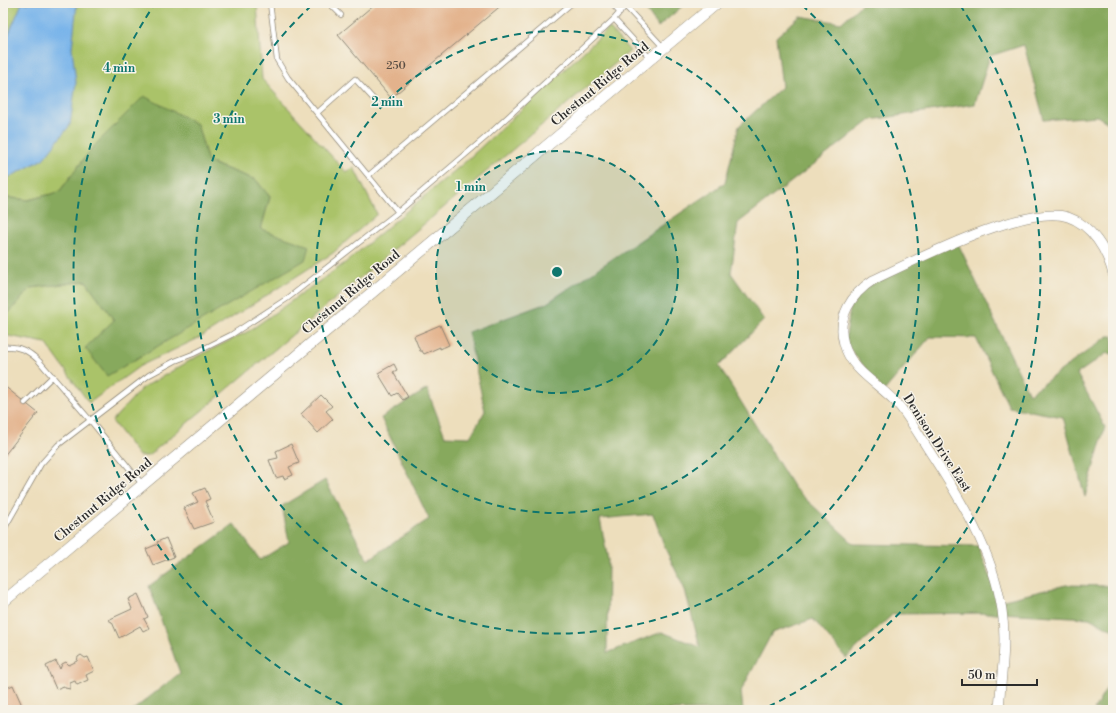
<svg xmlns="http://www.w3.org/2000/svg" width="1116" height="713" viewBox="0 0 1116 713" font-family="'Libre Bodoni',serif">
<rect width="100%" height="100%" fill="#f7f3e8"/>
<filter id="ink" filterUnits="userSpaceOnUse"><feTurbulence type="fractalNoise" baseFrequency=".025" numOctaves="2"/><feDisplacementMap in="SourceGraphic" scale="8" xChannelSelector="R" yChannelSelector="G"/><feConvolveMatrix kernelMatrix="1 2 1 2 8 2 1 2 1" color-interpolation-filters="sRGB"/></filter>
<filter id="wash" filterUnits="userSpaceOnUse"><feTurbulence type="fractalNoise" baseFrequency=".012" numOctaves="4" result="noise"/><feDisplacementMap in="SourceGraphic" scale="16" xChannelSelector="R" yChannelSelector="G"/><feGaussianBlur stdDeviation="0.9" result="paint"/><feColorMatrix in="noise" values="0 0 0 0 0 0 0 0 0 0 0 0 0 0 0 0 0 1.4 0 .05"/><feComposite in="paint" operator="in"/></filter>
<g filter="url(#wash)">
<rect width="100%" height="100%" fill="#eddebc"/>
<path fill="#aac369" stroke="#6a774a" d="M 3,3 L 257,3 L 262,79 L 346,172 L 354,168 L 377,214 L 333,253 L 203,336 L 140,366 L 89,403 L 46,343 L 3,335 L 3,319 L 31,288 L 86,281 L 115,320 L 261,229 L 270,197 L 256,180 L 208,162 L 197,124 L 93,147 L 59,192 L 28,200 L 3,197 Z
M 609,28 L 630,51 L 148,456 L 139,456 L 112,421 L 141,389 L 198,356 L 249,331 L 345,263 L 465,162 Z"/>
<path fill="#87a95d" stroke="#596a44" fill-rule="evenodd" d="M 641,3 L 686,3 L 658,27 Z
M 863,3 L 1109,3 L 1113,12 L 1113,126 L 1097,116 L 1044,120 L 1024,45 L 990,56 L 975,104 L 871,120 L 738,223 L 731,273 L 764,320 L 719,366 L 794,488 L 854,544 L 978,546 L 1000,601 L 1066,585 L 1113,586 L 1113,630 L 1089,618 L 1000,613 L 893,614 L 846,658 L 813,619 L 772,633 L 741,691 L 743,710 L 649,710 L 648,708 L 642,710 L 529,710 L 528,708 L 453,708 L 452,710 L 133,710 L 180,673 L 149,586 L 234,524 L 260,560 L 289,542 L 282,506 L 325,480 L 368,560 L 429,519 L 381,418 L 427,389 L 445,436 L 470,437 L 485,411 L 468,332 L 547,303 L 725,183 L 739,126 L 782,87 L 776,37 L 800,16 L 841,23 ZM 653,514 L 665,548 L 685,590 L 700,647 L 662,632 L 607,653 L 608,560 L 600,519 Z
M 144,96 L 197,124 L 208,162 L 256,180 L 270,197 L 261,229 L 309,246 L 305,260 L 107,376 L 85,348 L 114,320 L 86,281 L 31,288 L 3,319 L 3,197 L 28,200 L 59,192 L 93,147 Z
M 956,239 L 1029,394 L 1108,336 L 1113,336 L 1113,354 L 1107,353 L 1077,374 L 1105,427 L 1085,497 L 1063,417 L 1009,407 L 976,338 L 930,337 L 884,391 L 845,343 L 852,295 Z
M 1113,677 L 1113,710 L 1094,710 Z"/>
<path fill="#78b4ea" stroke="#52708a" d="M 22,3 L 77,3 L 72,48 L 76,82 L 70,125 L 43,159 L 4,180 L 3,47 Z"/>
<g id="blocks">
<path fill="#e3b28c" d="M 376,3 L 504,3 L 391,98 L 338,35 Z
M 440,325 L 449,345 L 440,349 L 440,347 L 424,354 L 422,351 L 420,351 L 414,336 Z
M 394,364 L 397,370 L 393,372 L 408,397 L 403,400 L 397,393 L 392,396 L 378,373 Z
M 3,385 L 38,413 L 3,457 Z
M 321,395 L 332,406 L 326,411 L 333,419 L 318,433 L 301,414 Z
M 291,444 L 299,463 L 289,467 L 293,475 L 284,479 L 283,476 L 276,478 L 269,460 L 278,458 L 276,451 Z
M 205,488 L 210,499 L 205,501 L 214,522 L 194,529 L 184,508 L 198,502 L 193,493 Z
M 166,538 L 174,557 L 153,565 L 146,549 L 158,544 L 157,542 Z
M 138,594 L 148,617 L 144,619 L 149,628 L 143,631 L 140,626 L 119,638 L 112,622 L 108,620 L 132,609 L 128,599 Z
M 81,655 L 85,658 L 88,657 L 94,671 L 86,675 L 88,680 L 77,685 L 75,681 L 70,683 L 70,689 L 65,688 L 64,686 L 56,689 L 46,666 L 56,661 L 60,669 L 62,664 L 66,662 L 69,665 L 77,661 L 78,657 Z
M 13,685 L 24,710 L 6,710 L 3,703 L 3,690 Z"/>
</g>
</g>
<g filter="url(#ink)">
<use href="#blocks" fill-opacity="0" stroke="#8c8474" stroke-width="1"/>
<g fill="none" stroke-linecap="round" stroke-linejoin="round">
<g stroke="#8c8474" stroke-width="6">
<path id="service" d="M 270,3 L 277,60 L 288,78 L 398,212
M 329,3 L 341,15
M 611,3 L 620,13
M 625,6 L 663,47
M 614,19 L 651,59
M 317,113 L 355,79 L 378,104
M 369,175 L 572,3
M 3,347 C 18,346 28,350 39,361 L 90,420 L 142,484
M 25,403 L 53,376
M 3,531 L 41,464 L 58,445 L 149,375 L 175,361 L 193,354 L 231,335 L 288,298 L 398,212 L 486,137 L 614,19 L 628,3"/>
</g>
<g stroke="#8c8474" stroke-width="10">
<path id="minor" d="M 999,710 C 1001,677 1007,643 1002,610 C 993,551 960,498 928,449 C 919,435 911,421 901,408 C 883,385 852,374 844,344 C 836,317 852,294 873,280 C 914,261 1026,203 1068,217 C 1092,225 1107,251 1113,274"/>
</g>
<g stroke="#8c8474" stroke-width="12">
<path id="tertiary" d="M 3,602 L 717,3"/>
</g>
<use href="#service" stroke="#fff" stroke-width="4.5"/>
<use href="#minor" stroke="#fff" stroke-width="9"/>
<use href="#tertiary" stroke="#fff" stroke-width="11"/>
</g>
</g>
<circle cx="557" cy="272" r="121" fill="#0f766e" fill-opacity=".12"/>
<g fill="none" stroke="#0f766e" stroke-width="2" stroke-dasharray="7 5">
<circle cx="557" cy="272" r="121"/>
<circle cx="557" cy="272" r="241"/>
<path d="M802 5A362 362 0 1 1 312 5"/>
<path d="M353 710A483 483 0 0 1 154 5M960 5A483 483 0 0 1 761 710"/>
</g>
<g text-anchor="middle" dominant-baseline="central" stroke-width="3" stroke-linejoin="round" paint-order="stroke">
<g font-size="11" fill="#594d43">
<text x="396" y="66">250</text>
</g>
<g font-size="13" fill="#2b2b2b" stroke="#f7f3e8">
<text transform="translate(600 84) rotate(-40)">Chestnut Ridge Road</text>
<text transform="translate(351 292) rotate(-40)">Chestnut Ridge Road</text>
<text transform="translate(937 443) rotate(57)">Denison Drive East</text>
<text transform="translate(103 500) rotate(-40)">Chestnut Ridge Road</text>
</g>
</g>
<circle cx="557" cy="272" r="6" fill="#0f766e" stroke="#f7f3e8" stroke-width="2"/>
<g font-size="12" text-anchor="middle" font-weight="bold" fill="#0f766e" stroke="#f7f3e8" stroke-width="3" stroke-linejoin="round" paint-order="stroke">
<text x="119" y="72">4 min</text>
<text x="387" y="106">2 min</text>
<text x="229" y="123">3 min</text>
<text x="471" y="191">1 min</text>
</g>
<rect width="1116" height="713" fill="none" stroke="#f7f3e8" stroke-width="16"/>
<path d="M962 679v6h75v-6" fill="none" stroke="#2b2b2b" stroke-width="2"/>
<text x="968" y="679" font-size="12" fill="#2b2b2b" stroke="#f7f3e8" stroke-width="3" paint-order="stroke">50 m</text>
</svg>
